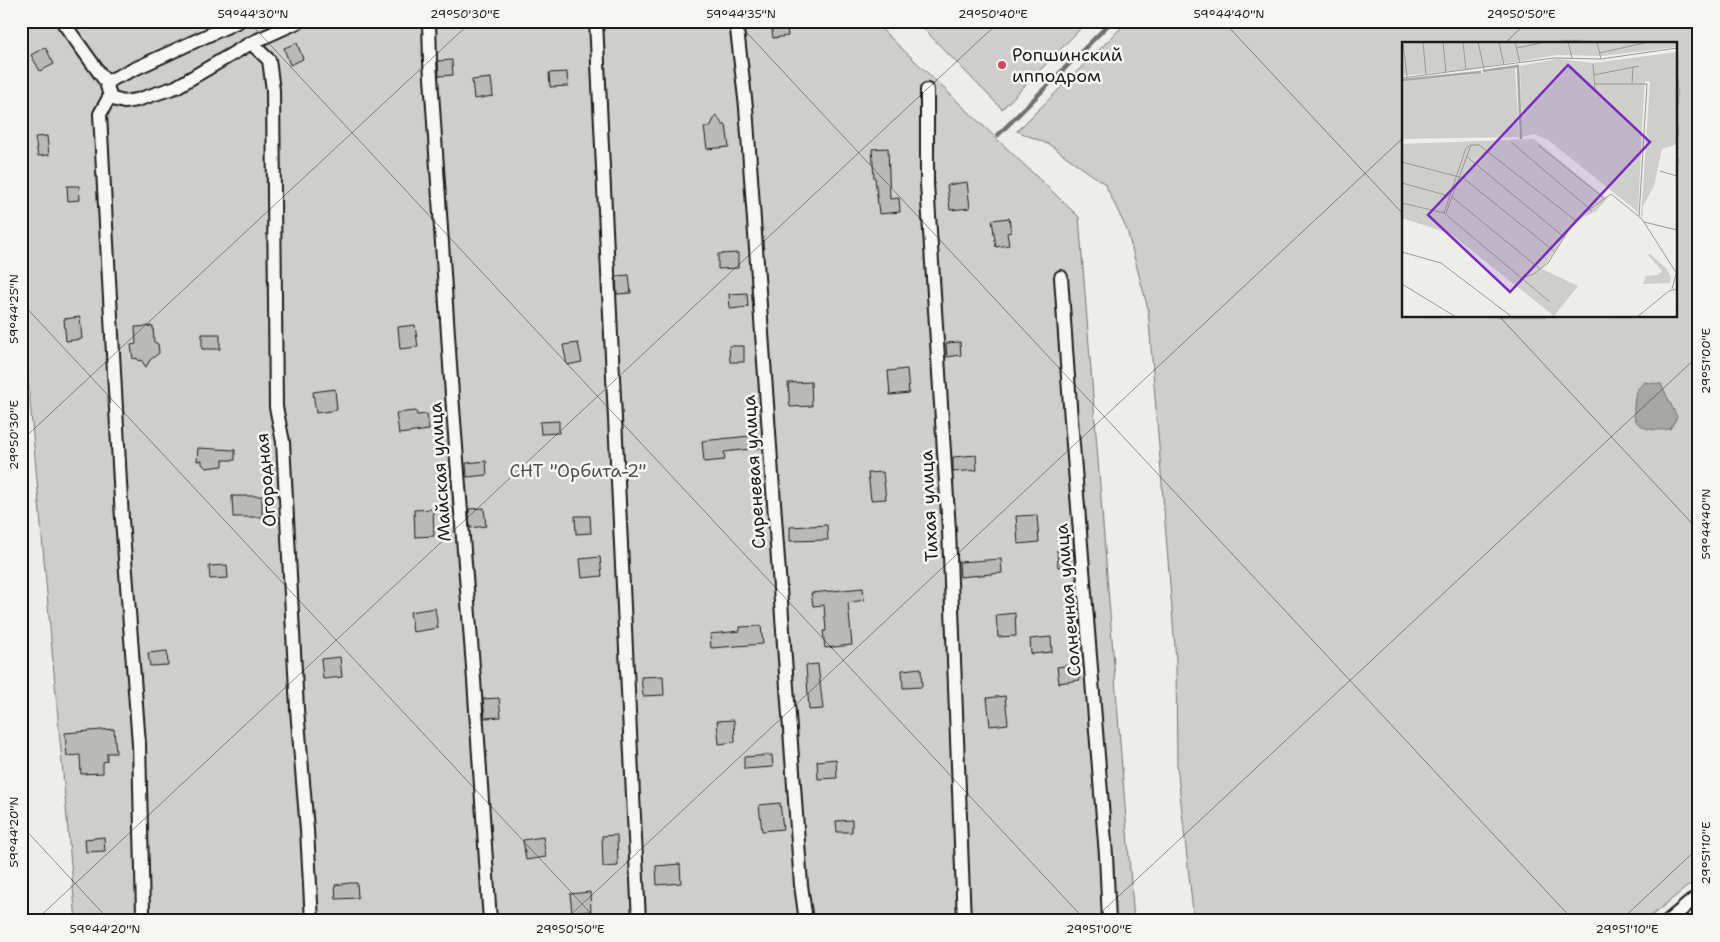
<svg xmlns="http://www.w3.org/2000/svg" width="1720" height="942" viewBox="0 0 1720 942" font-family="'Shantell Sans',sans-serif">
<rect width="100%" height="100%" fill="#edede9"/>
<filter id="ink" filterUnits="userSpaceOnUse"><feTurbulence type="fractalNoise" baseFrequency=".02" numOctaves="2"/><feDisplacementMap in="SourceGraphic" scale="10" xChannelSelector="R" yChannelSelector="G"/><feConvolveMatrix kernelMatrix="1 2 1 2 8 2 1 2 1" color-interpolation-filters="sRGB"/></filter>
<g filter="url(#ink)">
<path fill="#cececb" stroke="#757574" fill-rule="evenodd" d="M 21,21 L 873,21 L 1079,217 L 1134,921 L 76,921 L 21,300 Z
M 916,21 L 1088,21 L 1002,109 Z
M 1128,21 L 1699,21 L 1699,877 L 1645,921 L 1194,921 L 1177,766 L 1176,660 L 1148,309 L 1127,230 L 1105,184 L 1050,145 L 1017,131 ZM 1404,44 L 1676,44 L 1676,316 L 1404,316 Z"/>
<path fill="#a6a6a3" stroke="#6f6f6d" d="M 1644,382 L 1661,384 L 1677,417 L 1670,429 C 1658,431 1636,431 1634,415 C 1633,407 1635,398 1636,391 Z"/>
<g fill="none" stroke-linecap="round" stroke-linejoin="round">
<path stroke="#6f6f6d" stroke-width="4.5" d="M 998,135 L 1112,21"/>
</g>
<path fill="#b9b9b6" stroke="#1c1c1c" d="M 786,21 L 788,36 L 773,38 L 771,22 Z
M 297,43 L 303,59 L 290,65 L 284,48 Z
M 45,47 L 54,64 L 40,71 L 31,55 Z
M 452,60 L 453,75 L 439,76 L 438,61 Z
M 567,72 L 568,86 L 550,87 L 549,73 Z
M 491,78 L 493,96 L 474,99 L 472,80 Z
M 716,115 L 723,125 L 726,125 L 729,147 L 707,149 L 704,127 L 710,127 Z
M 47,136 L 49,155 L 38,156 L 35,137 Z
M 888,148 L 890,199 L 899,198 L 900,212 L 879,214 L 875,178 L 874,178 L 872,149 Z
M 967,182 L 970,208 L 950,210 L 947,185 Z
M 67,186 L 79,186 L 80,200 L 68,201 Z
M 1009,218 L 1011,232 L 1007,233 L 1009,245 L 996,247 L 992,220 Z
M 738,253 L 738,268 L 718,269 L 718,254 Z
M 629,275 L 631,293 L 617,294 L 616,276 Z
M 747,293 L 748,307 L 730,309 L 729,294 Z
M 80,317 L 82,339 L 66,341 L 64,319 Z
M 415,325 L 418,347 L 400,349 L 398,327 Z
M 153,326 L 154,342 L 158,344 L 159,353 L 150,360 L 146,367 L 141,360 L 138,361 L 137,358 L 133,359 L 131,345 L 136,344 L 135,327 Z
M 202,334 L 220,334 L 220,349 L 202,349 Z
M 960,342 L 961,355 L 947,357 L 946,343 Z
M 578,343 L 582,362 L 567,365 L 563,345 Z
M 729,346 L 744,346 L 744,362 L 730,362 Z
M 907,369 L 909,393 L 890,395 L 888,371 Z
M 811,382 L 812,406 L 790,407 L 788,383 Z
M 335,389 L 337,410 L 316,413 L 313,392 Z
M 416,411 L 417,415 L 427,414 L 429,430 L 399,434 L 396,413 Z
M 559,421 L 559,433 L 541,434 L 540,422 Z
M 759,435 L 760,448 L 724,452 L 725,460 L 704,462 L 702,441 Z
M 198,448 L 235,450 L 235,460 L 223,460 L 223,466 L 206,468 L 202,464 L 202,460 L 197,461 Z
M 976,455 L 977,470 L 953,472 L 953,457 Z
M 486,461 L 487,475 L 467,477 L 466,463 Z
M 883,472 L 886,499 L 871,500 L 868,473 Z
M 232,496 L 262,496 L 262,517 L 233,517 Z
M 484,508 L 486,526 L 470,528 L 469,509 Z
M 433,509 L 434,536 L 415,537 L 414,510 Z
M 1037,515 L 1039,542 L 1018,544 L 1016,516 Z
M 575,516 L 590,516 L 591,533 L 576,534 Z
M 827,525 L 828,540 L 790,541 L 790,527 Z
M 1073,549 L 1075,566 L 1058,567 L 1057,550 Z
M 600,557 L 602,576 L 582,578 L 580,559 Z
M 1001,559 L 1002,573 L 960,577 L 959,562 Z
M 227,565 L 228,578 L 210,579 L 209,566 Z
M 863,588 L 864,600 L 848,603 L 852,645 L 825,648 L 823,631 L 826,631 L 824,605 L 813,606 L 811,593 Z
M 435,608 L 438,628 L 413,632 L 410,612 Z
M 1015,613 L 1016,636 L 998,637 L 996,615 Z
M 761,626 L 763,644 L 711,648 L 710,634 L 740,631 L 740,627 Z
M 1051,637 L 1052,652 L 1031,654 L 1030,639 Z
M 167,651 L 168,665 L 150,666 L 148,653 Z
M 340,657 L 342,677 L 323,679 L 321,659 Z
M 818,664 L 823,709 L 809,710 L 806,665 Z
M 1078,664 L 1080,680 L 1059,683 L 1057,667 Z
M 921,668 L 922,687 L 903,688 L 902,670 Z
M 663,676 L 664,695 L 643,696 L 641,677 Z
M 1005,696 L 1008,724 L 990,726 L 987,698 Z
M 499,698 L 501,717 L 485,718 L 483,699 Z
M 734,720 L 735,742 L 719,744 L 717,721 Z
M 114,729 L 116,753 L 107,753 L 107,761 L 103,762 L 103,773 L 81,774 L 80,755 L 67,756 L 65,733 Z
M 772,755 L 773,767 L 744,769 L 744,757 Z
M 836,759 L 837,778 L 818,779 L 817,761 Z
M 780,803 L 783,829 L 762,831 L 759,805 Z
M 852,820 L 852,832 L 837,832 L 836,821 Z
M 617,835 L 618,866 L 603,867 L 602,836 Z
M 104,837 L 105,851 L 86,852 L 85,839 Z
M 543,837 L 546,857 L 526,860 L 523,840 Z
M 680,864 L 681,883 L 657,885 L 656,866 Z
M 350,883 L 357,883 L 358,898 L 336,899 L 335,885 Z
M 590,892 L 591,911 L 572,913 L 570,894 Z"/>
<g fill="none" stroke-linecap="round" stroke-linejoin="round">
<g stroke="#1c1c1c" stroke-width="16">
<path id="street" d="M 62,21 L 106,82 L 110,96 L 100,114 L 122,519 L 139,744 L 143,913 L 146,921
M 429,21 L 430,62 L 452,395 L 474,680 L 490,921
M 596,21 L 639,921
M 736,21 L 746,107 L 801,885 L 806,921
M 251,43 L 269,60 L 273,90 L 276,407 L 283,442 L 297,709 L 307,830 L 312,921
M 106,82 L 239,21
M 927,90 L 927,184 L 949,530 L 964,921
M 109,98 L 124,102 L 137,100 L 176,87 L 251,43 L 300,21
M 1061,277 L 1071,420 L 1106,855 L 1109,921
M 1668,921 L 1699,895"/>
</g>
<use href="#street" stroke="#f6f6f2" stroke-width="12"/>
</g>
</g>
<path fill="none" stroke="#1c1c1c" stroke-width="1" stroke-opacity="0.45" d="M 248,21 L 1086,921M 736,21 L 1574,921M 1223,21 L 1404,215M 1504,44 L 1528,21M 21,302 L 598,921M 1499,316 L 1699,531M 21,441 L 472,21M 21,825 L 110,921M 35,921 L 1000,21M 564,921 L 1404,137M 1092,921 L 1699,355M 1620,921 L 1699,847"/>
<circle fill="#d1495b" stroke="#f6f6f2" stroke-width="2" cx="1002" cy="65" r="5"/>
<g text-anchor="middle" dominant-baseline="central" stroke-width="5" stroke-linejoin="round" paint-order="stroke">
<g font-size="18" fill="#1c1c1c" stroke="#f6f6f2" text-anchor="start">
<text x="1012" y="55">Ропшинский<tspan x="1012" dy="21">ипподром</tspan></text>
</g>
<g font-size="18" fill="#515151" stroke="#f6f6f2">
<text x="578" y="471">СНТ "Орбита-2"</text>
</g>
<g font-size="18" fill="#1c1c1c" stroke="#f6f6f2">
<text transform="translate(440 472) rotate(-94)">Майская улица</text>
<text transform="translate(754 472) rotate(-94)">Сиреневая улица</text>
<text transform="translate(266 480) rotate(-95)">Огородная</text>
<text transform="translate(929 506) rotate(-93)">Тихая улица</text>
<text transform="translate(1068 600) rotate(-95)">Солнечная улица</text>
</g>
</g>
<g transform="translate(1402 42)">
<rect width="275" height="275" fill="#edede9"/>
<path d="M 0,0 L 275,0 L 275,5 L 200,14 L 155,13 L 63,28 L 0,34 ZM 275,10 L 275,102 L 260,107 L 252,144 L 241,164 L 241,175 L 239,174 L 248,40 L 243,39 L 242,49 L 236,170 L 146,98 L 132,92 L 120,95 L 118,24 L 155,17 L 191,21 ZM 113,25 L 117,95 L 0,97 L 0,39 L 68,33 ZM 132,97 L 205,157 L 194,169 L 174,179 L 140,227 L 176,244 L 152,274 L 49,192 L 0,176 L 0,102 ZM 248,212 L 264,226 L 269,235 L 268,241 L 241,242 L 244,234 L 256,233 L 260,229 L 246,213 Z" fill="#cececb"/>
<path fill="none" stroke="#a6a6a3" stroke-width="2.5" d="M 81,29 L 116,24 L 119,97M 0,38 L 79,30"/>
<path fill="none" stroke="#999997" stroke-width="1" d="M 1,0 L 5,35M 21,0 L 24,33M 41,0 L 44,31M 61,0 L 64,28M 76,0 L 82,27M 97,0 L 102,23M 113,0 L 118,21M 166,0 L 170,16M 195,0 L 199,17M 115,6 L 143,0M 197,11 L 247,0M 191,22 L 193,48M 192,33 L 237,24M 0,36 L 152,16 L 199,17 L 275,6M 230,41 L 231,25M 193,42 L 245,42 L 237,174M 109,100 L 190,169M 69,103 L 77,103 L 173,178M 136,103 L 203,157M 64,114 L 162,195M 0,120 L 61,136 L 152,209M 258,129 L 275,134M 0,141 L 47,154M 50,155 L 138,227M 0,161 L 42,171M 42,171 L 148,260M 42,171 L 64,106 L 69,103M 44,171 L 69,103M 242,180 L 275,188M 0,210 L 39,221 L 110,275M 120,236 L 132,232 L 146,221 L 173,178 L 209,152 L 240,177 L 275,232M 0,242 L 54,275M 270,247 L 274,232M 235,275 L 267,249 L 275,247"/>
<path fill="#7b2cbf" fill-opacity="0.15" stroke="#7b2cbf" stroke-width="2.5" d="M 166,23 L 248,100 L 108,250 L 26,173 Z"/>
<rect width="275" height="275" fill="none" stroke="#1c1c1c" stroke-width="2.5"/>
</g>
<rect width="1720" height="942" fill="none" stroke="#f6f6f2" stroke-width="55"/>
<rect x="28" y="28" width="1664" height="886" fill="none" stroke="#1c1c1c" stroke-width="2"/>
<g font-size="12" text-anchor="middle" fill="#1c1c1c">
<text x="253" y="18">59°44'30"N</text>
<text x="465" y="18">29°50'30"E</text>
<text x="741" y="18">59°44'35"N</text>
<text x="993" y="18">29°50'40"E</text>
<text x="1229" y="18">59°44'40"N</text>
<text x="1521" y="18">29°50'50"E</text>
<text transform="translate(14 309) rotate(-90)" y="4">59°44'25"N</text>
<text transform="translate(1706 361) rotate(-90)" y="4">29°51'00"E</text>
<text transform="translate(14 435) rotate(-90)" y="4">29°50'30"E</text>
<text transform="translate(1706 524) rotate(-90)" y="4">59°44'40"N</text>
<text transform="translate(14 832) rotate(-90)" y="4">59°44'20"N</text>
<text transform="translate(1706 853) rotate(-90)" y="4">29°51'10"E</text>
<text x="105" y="933">59°44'20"N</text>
<text x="570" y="933">29°50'50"E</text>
<text x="1099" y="933">29°51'00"E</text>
<text x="1627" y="933">29°51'10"E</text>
</g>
</svg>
